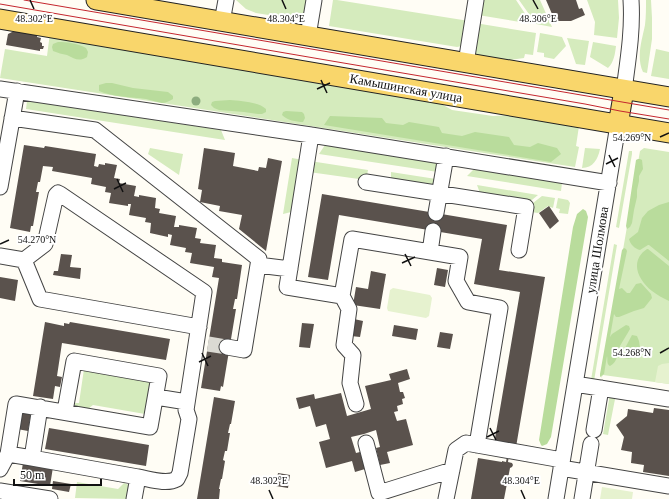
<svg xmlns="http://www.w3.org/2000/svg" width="669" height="499" viewBox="0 0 669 499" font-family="'Times New Roman',serif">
<rect width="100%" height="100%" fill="#fffdf5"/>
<path fill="#d5ebbd" d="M 236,0 L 311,0 L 305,15 L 299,19 L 293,19 L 256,13 L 246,9 Z
M 333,0 L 337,0 L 469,21 L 462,46 L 457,47 L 329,26 Z
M 480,0 L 516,0 L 532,24 L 478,15 Z
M 519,0 L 540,0 L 552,27 L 536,24 Z
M 587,0 L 618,0 L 619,18 L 617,38 L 594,35 L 595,22 Z
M 646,0 L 651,0 L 652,18 L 652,39 L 647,73 L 643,72 C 636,57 642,40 645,25 C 646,17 646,8 646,0 Z
M 475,23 L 536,33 L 533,55 L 525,54 L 524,58 L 503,61 L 478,56 L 474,52 Z
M 50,33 L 436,101 L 452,110 L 493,116 L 520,115 L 579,126 L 576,146 L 579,147 L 575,167 L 0,78 L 5,49 L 47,56 Z
M 540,33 L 562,37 L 566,46 L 554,59 L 544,57 L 544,53 L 537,52 Z
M 567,38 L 589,41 L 585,65 L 576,64 Z
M 593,42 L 616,46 C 615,54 614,62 608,68 L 590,57 Z
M 656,49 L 669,52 L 669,79 L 651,76 Z
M 27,101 L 221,130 L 225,140 L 26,109 Z
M 325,145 L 436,163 L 438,172 L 319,154 Z
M 150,148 L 183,154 L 179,175 L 148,154 Z
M 585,148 L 600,149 C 598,159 593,168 582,168 Z
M 644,148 L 669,152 L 669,384 L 603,375 L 601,378 L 640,151 Z
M 629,151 L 632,151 L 632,154 L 619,228 L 616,227 Z
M 292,158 L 303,160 L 295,211 L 283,214 Z
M 310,161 L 368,170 L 366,180 L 309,172 Z
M 474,169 L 562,183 L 561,191 L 467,176 Z
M 391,172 L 436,179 L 433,184 L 431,186 L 391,179 Z
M 477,185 L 538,195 L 527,204 L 481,196 Z
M 542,196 L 555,198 L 553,208 L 548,206 L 538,213 L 531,212 L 533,203 Z
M 558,198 L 568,200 L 570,203 L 568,214 L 559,213 L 560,209 L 556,208 Z
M 614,244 L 617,245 L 594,381 L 591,380 Z
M 84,369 L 147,380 L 150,383 L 145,414 L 93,405 L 88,409 L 78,409 L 73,403 L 79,403 Z
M 610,394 L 616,394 L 608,435 L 603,434 Z
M 77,482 L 118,489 L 124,483 L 129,485 L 130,499 L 75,498 Z"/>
<path fill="#b9dc9c" d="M 58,42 C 67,42 77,43 86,48 L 88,52 L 87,57 C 79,62 75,59 67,55 C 62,54 58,53 53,51 L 52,47 L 53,44 Z
M 106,83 L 112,83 L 133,88 L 168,92 L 173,96 L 173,99 C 169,101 166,103 162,103 C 156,102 151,100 146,99 C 131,97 113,97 99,91 L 99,85 Z
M 230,100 C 241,101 259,102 266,109 L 266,112 L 262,114 L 258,114 L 244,112 L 219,110 L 214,108 L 211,105 L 212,102 L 215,101 Z
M 286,111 L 302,112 L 304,114 L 305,118 L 303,122 C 296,122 287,120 282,115 L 283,112 Z
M 330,116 L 382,118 L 386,123 L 403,125 L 409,122 L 439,127 L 442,133 L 462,136 L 475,132 L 509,137 L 514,145 L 530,147 L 538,143 L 557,148 L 561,154 L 551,162 L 324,125 Z
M 638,159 L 640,159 L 642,160 L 643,169 L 639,176 L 639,181 L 637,190 L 637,197 L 634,210 L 632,223 L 630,227 L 627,229 L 626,226 L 636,160 Z
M 669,202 L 669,261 L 649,245 L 648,245 L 640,250 C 635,249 630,244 629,239 L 638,232 L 642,218 L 648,211 L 659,205 Z
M 583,209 L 586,211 L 588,217 L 551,437 L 547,444 L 542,446 L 541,445 L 539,440 L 573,227 L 577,214 Z
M 624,248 L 626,249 L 627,251 L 619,289 L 622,288 L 627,293 L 630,293 L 636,284 L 641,283 L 651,294 L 652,298 L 644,308 L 634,311 L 619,317 L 616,317 L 614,314 L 610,337 L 612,334 L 626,325 L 629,326 L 630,329 C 627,335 623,340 620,346 C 617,354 618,362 610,366 C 606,364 608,359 607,356 L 604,374 L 600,377 L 600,374 L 622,250 Z
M 647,249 L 648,249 L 669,266 L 669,301 C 663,298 657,295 652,291 C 638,280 629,261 647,249 Z
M 632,335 L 637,336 L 639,341 L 641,354 C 637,357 630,360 624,358 L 626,355 L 624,350 Z"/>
<path fill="#e6f2cf" d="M 393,288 L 430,295 L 432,298 L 429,316 L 426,318 L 388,311 L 387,308 L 390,290 Z
M 669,363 L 669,384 L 655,382 L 658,366 L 662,364 Z
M 602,487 L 633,492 L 632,499 L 600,499 Z"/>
<path fill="#5a524d" d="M 546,0 L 576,0 L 579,9 L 582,8 L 585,15 L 571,21 L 555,21 Z
M 14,31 L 37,34 L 37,37 L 41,38 L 40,42 L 42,43 L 42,46 L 44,46 L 43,49 L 40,49 L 40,51 L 6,45 L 8,34 Z
M 24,145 L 44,148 L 45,146 L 96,154 L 94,166 L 98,167 L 99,164 L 105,165 L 105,163 L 117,165 L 114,178 L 120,179 L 119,183 L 136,186 L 134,196 L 139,197 L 139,195 L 156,198 L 155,208 L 160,209 L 159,213 L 176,216 L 174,227 L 179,227 L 179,225 L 197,228 L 195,238 L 201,239 L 200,243 L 216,245 L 214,258 L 222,259 L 222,262 L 242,265 L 237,299 L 235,299 L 233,309 L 236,309 L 223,387 L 221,386 L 220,391 L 201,388 L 219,278 L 212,277 L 214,267 L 190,263 L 192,253 L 185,252 L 186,248 L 170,245 L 172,235 L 168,234 L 168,237 L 150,233 L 151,223 L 145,222 L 146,218 L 129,215 L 131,204 L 128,204 L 128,206 L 109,203 L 111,193 L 105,192 L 106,187 L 91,184 L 92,178 L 52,171 L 53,167 L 43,166 L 40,182 L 38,182 L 36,192 L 39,192 L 33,226 L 31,226 L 30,232 L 10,228 Z
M 204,148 L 235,153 L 233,166 L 258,171 L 259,167 L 266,168 L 268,158 L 282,161 L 266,251 L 239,229 L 242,215 L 219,211 L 220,206 L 200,202 L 202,190 L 198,189 Z
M 322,194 L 507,225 L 499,270 L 545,277 L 516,447 L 510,446 L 508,462 L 512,463 L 513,465 L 512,467 L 510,468 L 504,499 L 471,499 L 478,458 L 502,462 L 502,461 L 506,462 L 509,446 L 494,444 L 520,292 L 474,284 L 482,239 L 339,215 L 328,280 L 308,277 Z
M 549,206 L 559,221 L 550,229 L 539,213 Z
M 61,254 L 72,255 L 70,267 L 81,268 L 80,279 L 53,275 L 54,271 L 58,271 Z
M 437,268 L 448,270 L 445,287 L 434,285 Z
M 371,271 L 386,274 L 380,309 L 353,305 L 356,287 L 368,289 Z
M 0,277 L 18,280 L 15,301 L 0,298 Z
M 354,319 L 363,321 L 360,337 L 351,336 Z
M 45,322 L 64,326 L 64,323 L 69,324 L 70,322 L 170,339 L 166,360 L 62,343 L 57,376 L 62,377 L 60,387 L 55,386 L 53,399 L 33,396 Z
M 302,323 L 314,324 L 310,348 L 299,347 Z
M 394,325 L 418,329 L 416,340 L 392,336 Z
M 440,332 L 453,334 L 450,349 L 437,347 Z
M 407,369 L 410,379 L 398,383 L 400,392 L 403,392 L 405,398 L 402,399 L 403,404 L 397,406 L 398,411 L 394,412 L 397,421 L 406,419 L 413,445 L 387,452 L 390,463 L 380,465 L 376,448 L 380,447 L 376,430 L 364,434 L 351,437 L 356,453 L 360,452 L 365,469 L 355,472 L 352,461 L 326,468 L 319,442 L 330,439 L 326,424 L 316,427 L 310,406 L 299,409 L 296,398 L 314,394 L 315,399 L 341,393 L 347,416 L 371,409 L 365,386 L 391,380 L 389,374 Z
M 214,397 L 235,401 L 231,424 L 230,424 L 228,433 L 230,433 L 227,451 L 225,451 L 223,460 L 225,461 L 222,479 L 221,479 L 219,489 L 220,489 L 219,499 L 197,499 Z
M 654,408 L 669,410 L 669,476 L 643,472 L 644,465 L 631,463 L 632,452 L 621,450 L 624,437 L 616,425 L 627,416 L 628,409 L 653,413 Z
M 20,411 L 31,413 L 28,431 L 17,429 Z
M 49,428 L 149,445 L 146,466 L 45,449 Z
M 23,463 L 53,467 L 50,486 L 20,481 Z
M 278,473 L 290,475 L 288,488 L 276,486 Z
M 53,481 L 71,484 L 69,492 L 52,489 Z"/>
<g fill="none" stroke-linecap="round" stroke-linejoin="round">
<path stroke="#dbdad3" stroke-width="15" stroke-dasharray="15 8" stroke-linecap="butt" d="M 208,344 L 227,347"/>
<g stroke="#444" stroke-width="17">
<path id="minor" d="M 222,22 L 226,0
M 308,36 L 314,0
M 466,63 L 476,0
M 0,89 L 311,135 L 609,183
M 624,90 C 628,60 633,30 631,0
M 12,118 L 95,130 L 259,259 L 244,350 L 227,347
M 311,135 L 287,287 L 342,296 L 352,239 L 460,257 L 456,281 L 468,302 L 500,308 L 477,445 L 466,443 L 456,450 L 446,499
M 366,182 L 526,207 L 519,250
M 0,187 L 17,91
M 436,213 L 446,156
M 430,252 L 433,231
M 0,256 L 24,260 L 45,244 L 56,195 L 58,193 L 60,194 L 204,292 L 186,410 L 189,419 L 180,473 L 177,479 C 166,485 150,479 138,477
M 24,260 L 40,299 L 199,327
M 258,265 L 290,269
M 342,296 L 349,309 L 344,345 L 353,355 L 350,383 L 356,404
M 575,384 L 669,399
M 156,397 L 187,402
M 40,407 L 32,458 L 138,477 L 134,499
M 594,430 L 601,388
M 366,443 L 379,493 L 452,470
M 477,445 L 562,460
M 32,458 L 8,454 L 16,404 L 150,427 L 159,376 L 74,361 L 65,411
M 561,468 L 669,486
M 0,469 L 8,454
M 0,491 L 50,499
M 556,499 L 618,125
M 582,499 L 591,444"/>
</g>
<g stroke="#222" stroke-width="21">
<path id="major" d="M 96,0 L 669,97
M 0,19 L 669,133
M 618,125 L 624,90"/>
</g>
<use href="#minor" stroke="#fff" stroke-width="15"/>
<use href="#major" stroke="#f9d66b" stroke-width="19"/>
<path stroke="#c4262e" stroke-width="1" d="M 24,0 L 669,110
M 0,4 L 320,59 L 585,104 L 620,111 L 669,119"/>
</g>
<circle fill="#8dad7f" cx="196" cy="101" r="4.5"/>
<path fill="none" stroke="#111" stroke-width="1.5" d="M 30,0 L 34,9M 282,0 L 286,9M 533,0 L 538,9M 321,80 L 327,93M 317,89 L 330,83M 660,137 L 669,133M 609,155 L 615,167M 606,164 L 618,158M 117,179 L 123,192M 114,189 L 126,183M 0,244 L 9,240M 405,254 L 411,266M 402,263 L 415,257M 202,353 L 208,366M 660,353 L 669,348M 199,362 L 211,356M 490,428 L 496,440M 487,437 L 499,431M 269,490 L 273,499M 521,490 L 525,499"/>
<g text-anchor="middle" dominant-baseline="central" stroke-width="4" stroke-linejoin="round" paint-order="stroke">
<g font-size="13" fill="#111" stroke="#fff">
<text transform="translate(406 88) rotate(10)">Камышинская улица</text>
<text transform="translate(597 250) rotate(-81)">улица Шолмова</text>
</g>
</g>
<g font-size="10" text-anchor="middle" fill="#111" stroke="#fff" stroke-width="4" stroke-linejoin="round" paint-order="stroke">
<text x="34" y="22">48.302°E</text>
<text x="286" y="22">48.304°E</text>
<text x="538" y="22">48.306°E</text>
<text x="632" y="141">54.269°N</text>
<text x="37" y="243">54.270°N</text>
<text x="632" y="356">54.268°N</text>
<text x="269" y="484">48.302°E</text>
<text x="521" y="484">48.304°E</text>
</g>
<path d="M14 479v6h87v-6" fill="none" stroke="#111111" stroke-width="2"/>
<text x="20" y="479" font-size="12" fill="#111111" stroke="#ffffff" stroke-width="3" paint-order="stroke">50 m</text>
</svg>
